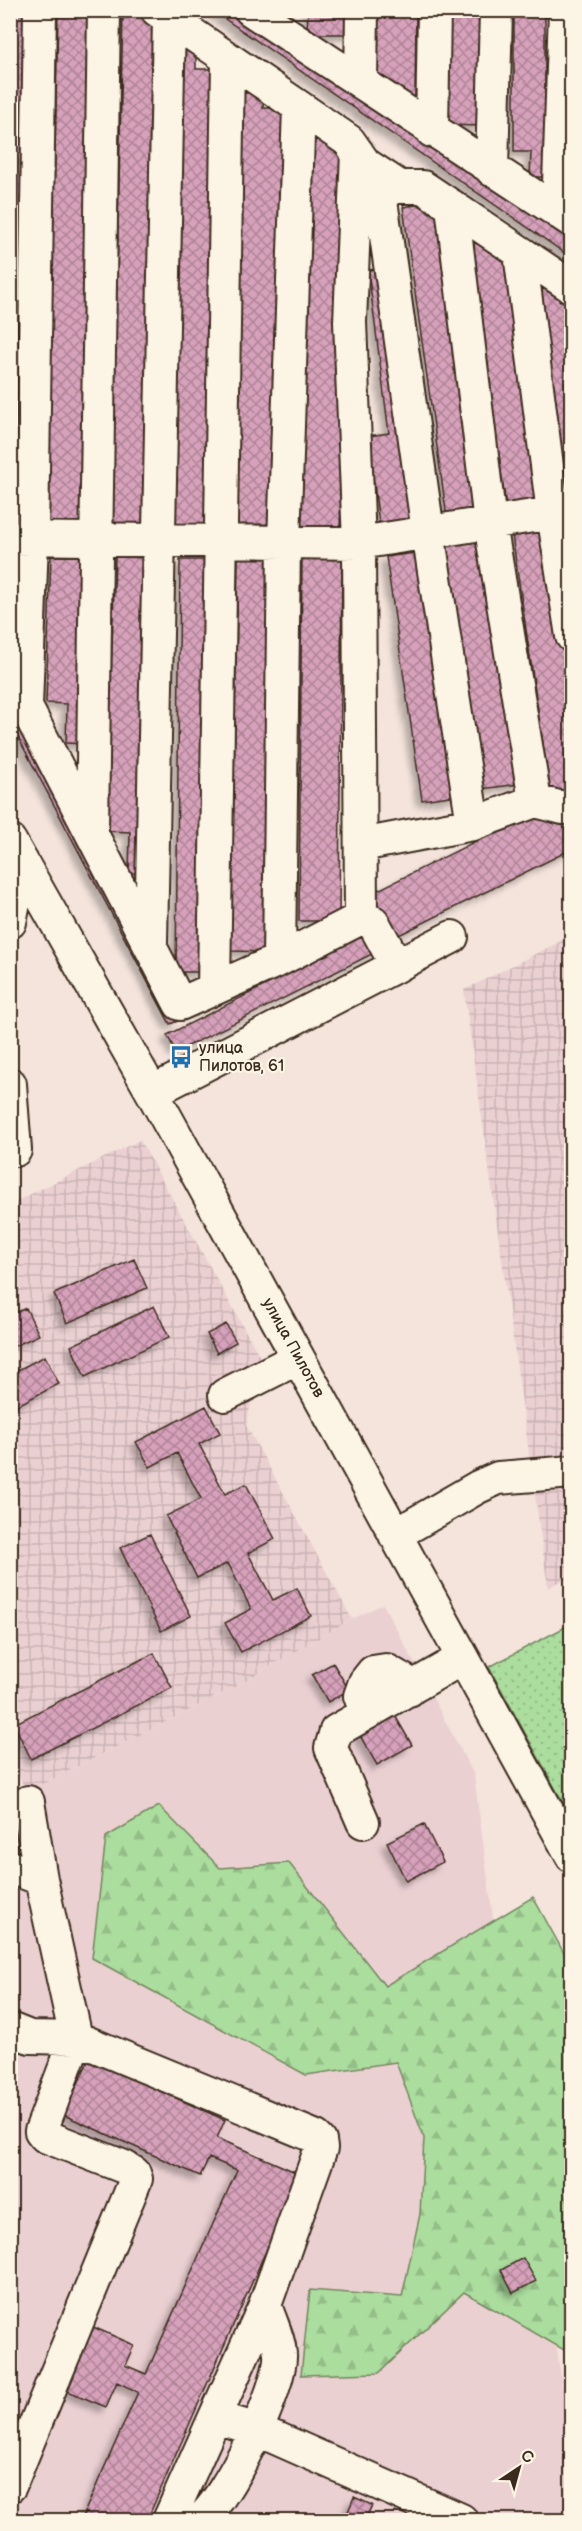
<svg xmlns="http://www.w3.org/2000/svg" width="582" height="2531" viewBox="0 0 582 2531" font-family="'Balsamiq Sans',sans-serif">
<defs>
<pattern id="industrial-grid" width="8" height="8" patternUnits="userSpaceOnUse" patternTransform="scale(1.5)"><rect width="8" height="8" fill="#ebd0d2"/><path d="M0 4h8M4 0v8" fill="none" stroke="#cab3b4"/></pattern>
<pattern id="grass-dots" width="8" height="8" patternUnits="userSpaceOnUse" patternTransform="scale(1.5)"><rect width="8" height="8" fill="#abdd9e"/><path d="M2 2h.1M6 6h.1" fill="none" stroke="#94be88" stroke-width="1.8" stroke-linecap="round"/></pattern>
<pattern id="forest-firs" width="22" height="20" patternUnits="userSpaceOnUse" patternTransform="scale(1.5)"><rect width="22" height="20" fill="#abdd9e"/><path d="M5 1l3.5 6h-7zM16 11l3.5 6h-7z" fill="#94be88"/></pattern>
<pattern id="building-cross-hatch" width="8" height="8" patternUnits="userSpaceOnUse" patternTransform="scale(1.5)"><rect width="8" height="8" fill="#d6a1ba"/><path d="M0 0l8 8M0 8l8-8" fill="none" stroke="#af8397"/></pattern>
<filter id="shadow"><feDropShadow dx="-5.5" dy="5.5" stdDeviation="3" flood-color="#0004"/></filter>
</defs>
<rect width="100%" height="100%" fill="#f4e4dc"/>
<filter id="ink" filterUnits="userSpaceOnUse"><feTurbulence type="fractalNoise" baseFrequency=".0167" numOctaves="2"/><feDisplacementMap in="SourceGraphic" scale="12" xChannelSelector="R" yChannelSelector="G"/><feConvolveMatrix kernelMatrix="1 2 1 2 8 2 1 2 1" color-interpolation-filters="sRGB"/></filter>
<g filter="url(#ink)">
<path fill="#ebd0d2" d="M 383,1604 L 474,1775 L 501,1977 L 571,2443 L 571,2520 L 11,2520 L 11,1798 L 27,1792 L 229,1690 L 352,1619 Z"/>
<path fill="url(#industrial-grid)" d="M 571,936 L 572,1575 L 548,1588 L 464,990 Z
M 140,1140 L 261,1359 L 246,1425 L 352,1619 L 229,1690 L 27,1792 L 11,1761 L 11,1204 Z"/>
<path fill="url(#grass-dots)" stroke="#73845e" stroke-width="1.5" d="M 571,1624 L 571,1817 L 489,1667 Z"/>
<path fill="url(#forest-firs)" stroke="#73845e" stroke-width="1.5" d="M 159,1806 L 220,1868 L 289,1863 L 385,1986 L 533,1897 L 571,1966 L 571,2354 L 464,2292 L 379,2373 L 301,2375 L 310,2290 L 402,2297 L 420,2214 L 424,2138 L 396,2062 L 306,2075 L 92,1958 L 106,1837 Z"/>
<path fill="url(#building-cross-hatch)" stroke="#3b2a1e" stroke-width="1.5" filter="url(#shadow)" d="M 11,10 L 29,10 L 23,529 L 10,529 Z
M 58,10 L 97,10 L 86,533 L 47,532 Z
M 212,10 L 238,10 L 572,236 L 572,258 Z
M 308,10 L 353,10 L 353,34 L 307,34 Z
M 373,10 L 416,10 L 415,101 L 372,80 Z
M 444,10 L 483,10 L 481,126 L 442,125 Z
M 514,10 L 545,10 L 545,177 L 530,177 L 531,152 L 514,152 Z
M 123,11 L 159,12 L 147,536 L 111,535 Z
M 181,50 L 196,50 L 196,69 L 220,69 L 215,534 L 175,533 Z
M 243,93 L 264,93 L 263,108 L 285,108 L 278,533 L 236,532 Z
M 310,135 L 330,135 L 350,146 L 340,532 L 300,531 Z
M 436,202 L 480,514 L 447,518 L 403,207 Z
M 487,238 L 489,252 L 506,249 L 543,508 L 507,513 L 468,241 Z
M 386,268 L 419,526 L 380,531 L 368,436 L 389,433 L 368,270 Z
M 556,283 L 559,301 L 572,299 L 570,502 L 537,286 Z
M 547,530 L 572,696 L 572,795 L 551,798 L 512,535 Z
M 485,540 L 520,784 L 481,789 L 447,546 Z
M 422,552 L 457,795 L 422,800 L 386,557 Z
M 24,553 L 18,710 L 178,1021 L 170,1024 L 10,722 L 10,556 Z
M 51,553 L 91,554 L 84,744 L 66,743 L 67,704 L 46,703 Z
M 302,556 L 342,556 L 339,921 L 299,921 Z
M 115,557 L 156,558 L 145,874 L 129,873 L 130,832 L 106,831 Z
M 238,557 L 274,557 L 268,952 L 231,951 Z
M 180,560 L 207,560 L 203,972 L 176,972 Z
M 534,812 L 572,819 L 572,849 L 387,941 L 366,896 Z
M 369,933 L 378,951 L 176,1052 L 167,1035 Z
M 134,1259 L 147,1288 L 67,1323 L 54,1294 Z
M 154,1306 L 169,1337 L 85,1377 L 71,1346 Z
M 26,1308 L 39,1335 L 10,1348 L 10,1315 Z
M 226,1324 L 236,1342 L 217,1353 L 207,1334 Z
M 45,1356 L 59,1384 L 10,1409 L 10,1374 Z
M 206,1406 L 220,1433 L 199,1444 L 225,1494 L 246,1484 L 275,1539 L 248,1553 L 273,1600 L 297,1588 L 311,1616 L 241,1652 L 225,1623 L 251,1609 L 228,1563 L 197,1578 L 166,1516 L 201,1499 L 177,1453 L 150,1467 L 136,1442 Z
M 150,1534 L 191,1616 L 161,1631 L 120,1548 Z
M 154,1653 L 172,1688 L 31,1759 L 14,1724 Z
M 333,1663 L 349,1690 L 328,1702 L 312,1675 Z
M 390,1707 L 412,1745 L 377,1765 L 355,1727 Z
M 424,1824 L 443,1862 L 406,1881 L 387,1842 Z
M 89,2059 L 225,2120 L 217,2138 L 300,2174 L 147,2520 L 81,2520 L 138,2392 L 117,2382 L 106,2407 L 63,2389 L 91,2326 L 134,2345 L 125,2365 L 146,2374 L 237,2170 L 209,2158 L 200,2176 L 64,2115 Z
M 523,2258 L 536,2281 L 513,2293 L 501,2270 Z
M 354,2497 L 372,2505 L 365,2520 L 347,2514 Z"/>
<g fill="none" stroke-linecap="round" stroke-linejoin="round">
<g stroke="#3b2a1e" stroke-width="36">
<path id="minor" d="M 40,10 L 32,539 L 26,707 L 180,1004 L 279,960 L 361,918 L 359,543 L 350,322 L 357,152
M 157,10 L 349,141 L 365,164 L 400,187 L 423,187 L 572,287
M 251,10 L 572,221
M 361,82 L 362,10
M 432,131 L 434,10
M 492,170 L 496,10
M 377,172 L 428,532 L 473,824
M 452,206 L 490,523 L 535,801
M 558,212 L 565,10
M 520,253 L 553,513 L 572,636
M 14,538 L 359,543 L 572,510
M 92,829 L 104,10
M 10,841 L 152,1092 L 572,1856
M 361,845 L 473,824 L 535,801 L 563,808 L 572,805
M 361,918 L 373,922 L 397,966
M 10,922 L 22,862
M 151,942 L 169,18
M 279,960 L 284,542 L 299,107
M 214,988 L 228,60
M 10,1084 L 15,1150
M 152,1092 L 452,937
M 225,1395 L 298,1358
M 395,1535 L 478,1487 L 498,1478 L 572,1472
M 366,1713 L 360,1696 L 365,1682 L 373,1672 L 386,1670 L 405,1681 L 409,1690
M 363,1822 L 331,1748 L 336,1731 L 463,1658
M 10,1867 L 41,1879
M 10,2029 L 30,2037 L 76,2038 L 316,2137 L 320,2141 L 321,2148 L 265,2305 L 169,2520
M 215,2417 L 258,2430 L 461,2520
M 10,2486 L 136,2179 L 134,2173 L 124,2167 L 45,2136 L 41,2131 L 76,2038 L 41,1879 L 28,1802
M 199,2520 C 225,2504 283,2385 280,2354 C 279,2337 270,2321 265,2305"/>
</g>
<use href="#minor" stroke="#fcf5e5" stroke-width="32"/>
</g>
</g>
<defs>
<g id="bus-bare" transform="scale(1.8)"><path d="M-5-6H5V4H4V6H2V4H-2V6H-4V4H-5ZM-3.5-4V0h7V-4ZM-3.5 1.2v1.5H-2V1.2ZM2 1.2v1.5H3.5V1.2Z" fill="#1f6fb2" stroke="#fcf5e5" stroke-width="2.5" paint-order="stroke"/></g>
</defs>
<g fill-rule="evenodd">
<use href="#bus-bare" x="181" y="1057"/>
</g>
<g text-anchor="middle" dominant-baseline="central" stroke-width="4.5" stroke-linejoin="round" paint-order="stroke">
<g font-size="16" fill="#3b2a1e" stroke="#fcf5e5" text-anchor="start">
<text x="199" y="1048">улица<tspan x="199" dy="18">Пилотов, 61</tspan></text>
</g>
<g font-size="16" fill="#3b2a1e" stroke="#fcf5e5">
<text transform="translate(293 1348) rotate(61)">улица Пилотов</text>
</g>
</g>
<rect width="582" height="2531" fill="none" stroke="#fcf5e5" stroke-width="36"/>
<rect x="18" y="18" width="546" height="2495" fill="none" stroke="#3b2a1e" stroke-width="2" filter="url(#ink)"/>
<g transform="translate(519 2468) rotate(36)" stroke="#fcf5e5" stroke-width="4.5" paint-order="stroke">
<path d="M0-4.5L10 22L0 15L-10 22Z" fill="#3b2a1e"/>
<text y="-9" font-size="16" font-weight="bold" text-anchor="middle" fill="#3b2a1e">С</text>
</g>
</svg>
